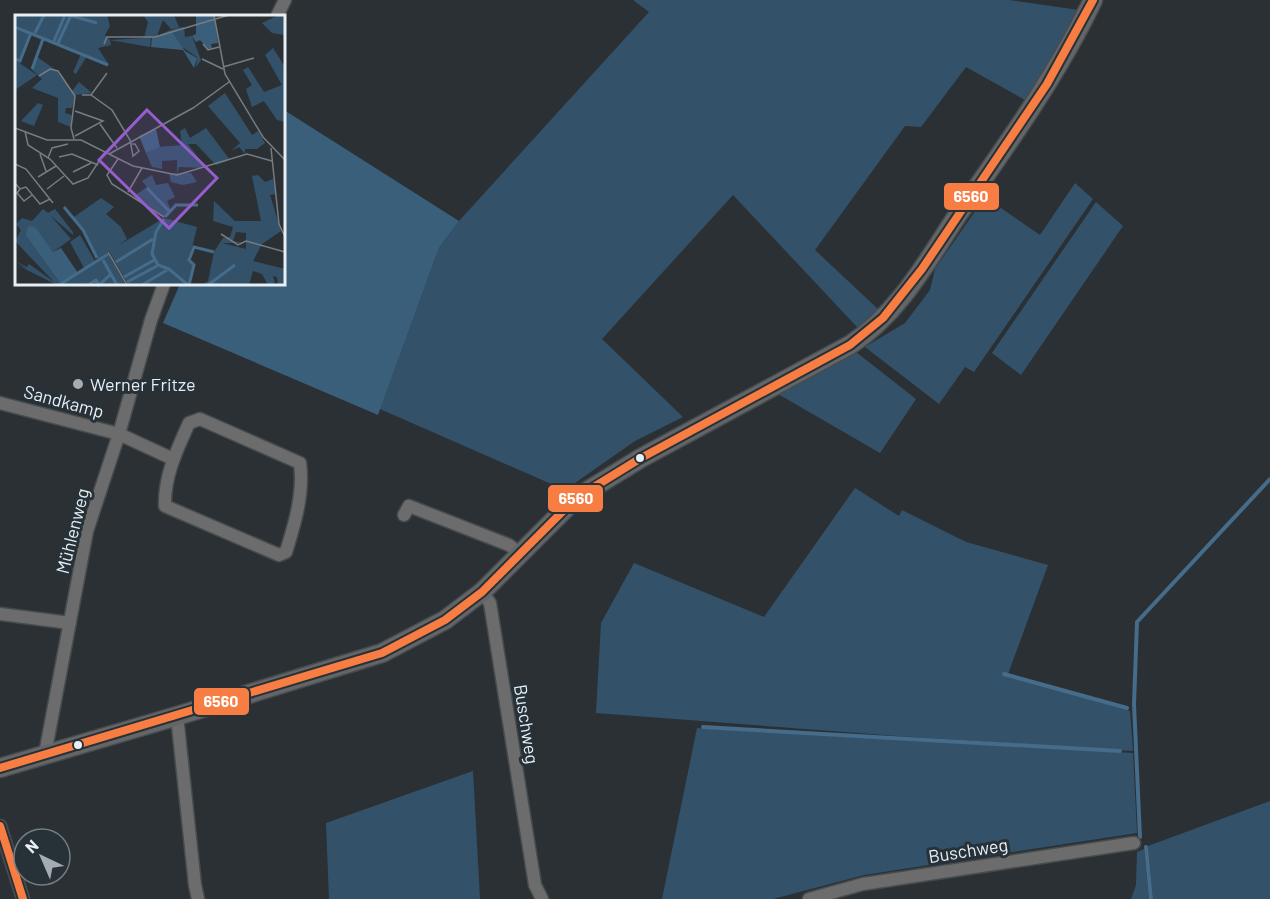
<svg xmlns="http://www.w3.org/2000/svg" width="1270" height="899" viewBox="0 0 1270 899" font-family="Barlow,sans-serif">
<rect width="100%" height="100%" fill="#2b3034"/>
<path fill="#33526a" d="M 633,0 L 1009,0 L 1079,10 L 1068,34 L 1025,100 L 966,67 L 921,127 L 905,126 L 815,250 L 879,310 L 858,328 L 733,195 L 602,339 L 683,417 L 635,441 L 565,490 L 380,409 L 439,248 L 459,221 L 649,12 Z
M 1075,183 L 1093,199 L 974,372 L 965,367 L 939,404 L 865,347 L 905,323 L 930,290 L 935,269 L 985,197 L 1040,235 Z
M 1096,202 L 1123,226 L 1021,375 L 992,353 Z
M 856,352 L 916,399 L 880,453 L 778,394 Z
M 855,488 L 899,516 L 902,510 L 966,542 L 1048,565 L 1008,674 L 1003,674 L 1130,711 L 1133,751 L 897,736 L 596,713 L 601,623 L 634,563 L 764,617 Z
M 697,728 L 1133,753 L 1137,833 L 864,875 L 773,899 L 662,899 Z
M 473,771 L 480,899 L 329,899 L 326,823 Z
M 1270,801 L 1270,899 L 1153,899 L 1148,846 Z
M 1144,849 L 1149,899 L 1131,899 L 1136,885 L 1137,852 Z"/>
<path fill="#3a5f7b" d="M 284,110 L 459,221 L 439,248 L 378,415 L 163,323 L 180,284 L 284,284 Z"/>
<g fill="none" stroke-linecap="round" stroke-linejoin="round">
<path stroke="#456c8a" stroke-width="4" d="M 1004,674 L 1127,708
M 703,727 L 1120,751
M 1140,837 L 1134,704 L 1137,622 L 1270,479
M 1146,847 L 1151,899"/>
<g stroke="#464b4e" stroke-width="15">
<path id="street" d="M 277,16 L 285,0
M 0,403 L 119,434 L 173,459
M 200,419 L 300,463 C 304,493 295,523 286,552 L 279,555 L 165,506 C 164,476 177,450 189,423 Z
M 404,515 L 409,506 L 509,545 L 520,553
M 482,592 L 490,603 L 535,885 L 542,899
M 0,614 L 70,623
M 177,716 L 195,885 L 198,899
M 45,754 L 87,531 L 119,434 L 151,320 L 164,284
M 0,826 L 23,899
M 809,899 L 863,884 L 1134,843"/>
</g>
<g stroke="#464b4e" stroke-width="21">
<path id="secondary" d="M 0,768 L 177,716 L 382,653 L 445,620 L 482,592 L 576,498 L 641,458 L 850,345 C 898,314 926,263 957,216 C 1006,146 1056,77 1093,0"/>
</g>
<use href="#street" stroke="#6c6c6c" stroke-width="12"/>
<use href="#secondary" stroke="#646567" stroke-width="18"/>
<g stroke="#273138" stroke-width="12">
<path id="bus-1" d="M 0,768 L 382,653 L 445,620 L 482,592 L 576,498 L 641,458 L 850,345 L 883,318 L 922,269 L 1047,84 L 1093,0
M 0,826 L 23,899"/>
</g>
<use href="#bus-1" stroke="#f77d43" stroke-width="8"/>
</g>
<circle fill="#a6acb1" stroke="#273138" stroke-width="2" cx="78" cy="384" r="6"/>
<g fill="#e8eff4" stroke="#273138" stroke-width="2">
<circle cx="640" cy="458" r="5"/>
<circle cx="78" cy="745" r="5"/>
</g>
<g text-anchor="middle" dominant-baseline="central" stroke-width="6" stroke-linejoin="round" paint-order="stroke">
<g font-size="18" fill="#e8eff4" stroke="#273138" text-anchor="start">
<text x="90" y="384">Werner Fritze</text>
</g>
<g font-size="18" fill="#e8eff4" stroke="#273138">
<text transform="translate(64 401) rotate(15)">Sandkamp</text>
<text transform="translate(72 531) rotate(-76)">Mühlenweg</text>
<text transform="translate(527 724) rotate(81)">Buschweg</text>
<text transform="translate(968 850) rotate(-9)">Buschweg</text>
</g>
</g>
<g transform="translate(15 15)">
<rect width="270" height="270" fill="#2b3034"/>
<path d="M 0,0 L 92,0 L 95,11 L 90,20 L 95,25 L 129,23 L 133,7 L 128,0 L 159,0 L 164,12 L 160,13 L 169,12 L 170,22 L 177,21 L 186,45 L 181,52 L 182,42 L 167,32 L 156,15 L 160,13 L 156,14 L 148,5 L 142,21 L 136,23 L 135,32 L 95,25 L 96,30 L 83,33 L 94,50 L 72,41 L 61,59 L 58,57 L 66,39 L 0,10 ZM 264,0 L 270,0 L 270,20 L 257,18 L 247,8 ZM 0,12 L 16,18 L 5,46 L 0,44 ZM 258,33 L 270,52 L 270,107 L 262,105 L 249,86 L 237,92 L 231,74 L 237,70 L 228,55 L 233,52 L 249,77 L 267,70 L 250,40 ZM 22,42 L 41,55 L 57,76 L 64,67 L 77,78 L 60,80 L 57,93 L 51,93 L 50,98 L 57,100 L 56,112 L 43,107 L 43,83 L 17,73 L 27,64 L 17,55 ZM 0,45 L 22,60 L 0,75 ZM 210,78 L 237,120 L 243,116 L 250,128 L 242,134 L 230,134 L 230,139 L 224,132 L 216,136 L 225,128 L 193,91 ZM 23,88 L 28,90 L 19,111 L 6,106 ZM 170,113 L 175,123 L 191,113 L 215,145 L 201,150 L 181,129 L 173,129 L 191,153 L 164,152 L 162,159 L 162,145 L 147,146 L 147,154 L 137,152 L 131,138 L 143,132 L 167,130 L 165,116 ZM 154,158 L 176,158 L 182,167 L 168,170 L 156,167 ZM 137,160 L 141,170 L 153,168 L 160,182 L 152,186 L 156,195 L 150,202 L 119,181 L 132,172 L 127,166 ZM 243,160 L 250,167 L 258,164 L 261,179 L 255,180 L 266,216 L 247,229 L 238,246 L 270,254 L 270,269 L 263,270 L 262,262 L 258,261 L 260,270 L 253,270 L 247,259 L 238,256 L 234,270 L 187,270 L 193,266 L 199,237 L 208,223 L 215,222 L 218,212 L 198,206 L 199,186 L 220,206 L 246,206 L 237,161 ZM 221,217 L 231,218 L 231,234 L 207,228 L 229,228 L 218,226 ZM 86,183 L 99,192 L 91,199 L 106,212 L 112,224 L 104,230 L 149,203 L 182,212 L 174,245 L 179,250 L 174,270 L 113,270 L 94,236 L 83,244 L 59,202 ZM 28,194 L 33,198 L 40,194 L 58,217 L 58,220 L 35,200 L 56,224 L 38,237 L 17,213 L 11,221 L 45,268 L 42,270 L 0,249 L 12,254 L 0,246 L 12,252 L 14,249 L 39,267 L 0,226 L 6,215 L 1,209 L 7,203 L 17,206 ZM 65,220 L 80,246 L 69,253 L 55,227 ZM 93,239 L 111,270 L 45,270 L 63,259 Z" fill="#33526a" fill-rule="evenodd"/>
<path d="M 181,0 L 199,0 L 203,28 L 196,29 L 197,33 L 194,35 L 185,25 L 181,27 L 177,21 L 181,19 ZM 156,15 L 170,36 L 182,43 L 179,53 L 168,35 L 136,32 L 137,23 ZM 141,114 L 145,132 L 131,138 L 124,121 ZM 13,211 L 20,212 L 38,237 L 46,233 L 63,258 L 45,268 L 11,221 Z" fill="#3a5f7b"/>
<path fill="none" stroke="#456c8a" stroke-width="3" d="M 57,1 L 82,8M 0,12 L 93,50M 20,18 L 29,0M 39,26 L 50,0M 43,28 L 56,0M 0,44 L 5,46 L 16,18M 17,54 L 28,24M 132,173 L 154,196M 49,192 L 68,215 L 82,243M 150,202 L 161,190 L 183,190M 149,204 L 141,217 L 137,239 L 143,250 L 154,254 L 173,270M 88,245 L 102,270M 101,247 L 138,224M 109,262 L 141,244M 112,267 L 142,251M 44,270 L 93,239M 73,270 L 81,265 L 84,270 L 96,259M 127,270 L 152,255M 174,270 L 179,250 L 174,245 L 179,232 L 199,237M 193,270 L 220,250"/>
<path fill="none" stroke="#777c81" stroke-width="1.5" d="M 199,0 L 210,59 L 248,122 L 270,145M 89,29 L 92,22 L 140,22 L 214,0M 188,29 L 193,35 L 204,32M 187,44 L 208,54M 208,52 L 239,43M 24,61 L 35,54 L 43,56 L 60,81 L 56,113 L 59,124M 67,80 L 76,80 L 97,95 L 115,125 L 118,141 L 124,136 L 120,129 L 117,129M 76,80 L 92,58M 85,109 L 102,133M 0,113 L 32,125 L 66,125 L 118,151 L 162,160 L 232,139 L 257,146M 10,116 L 13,130 L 35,144 L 58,169 L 73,163 L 90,137M 60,121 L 88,106 L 60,96M 256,133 L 264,209 L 270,222M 25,139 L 31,156M 94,139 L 178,93 L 214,67M 44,142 L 57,139 L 83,150M 33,143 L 37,133 L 53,129M 103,144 L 92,160 L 97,169 L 149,202M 0,149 L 11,154 L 38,188M 58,157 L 76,148M 23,162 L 41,151M 0,168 L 5,174 L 11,172 L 25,189 L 35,184M 5,174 L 2,178 L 9,186 L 17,180M 32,174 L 49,161M 113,177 L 127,153M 206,219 L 223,230 L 231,226 L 270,237M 93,237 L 112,270"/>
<path fill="#965dcc" fill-opacity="0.15" stroke="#965dcc" stroke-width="3" d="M 132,95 L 202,163 L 154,213 L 84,145 Z"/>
<rect width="270" height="270" fill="none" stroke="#e8eff4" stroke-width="3"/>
</g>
<g stroke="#273138" stroke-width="2">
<rect x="943" y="182" width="57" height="29" rx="6" fill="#f77d43"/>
<rect x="547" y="484" width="57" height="29" rx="6" fill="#f77d43"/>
<rect x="193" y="687" width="57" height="29" rx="6" fill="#f77d43"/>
</g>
<g font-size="16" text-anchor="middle" font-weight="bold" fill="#fff">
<text x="971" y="202">6560</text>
<text x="576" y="504">6560</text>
<text x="221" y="707">6560</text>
</g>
<g transform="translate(42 857) rotate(316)"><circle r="28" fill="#273138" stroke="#747d83" stroke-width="1.5"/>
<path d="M0-4.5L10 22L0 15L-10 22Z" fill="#a6acb1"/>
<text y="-9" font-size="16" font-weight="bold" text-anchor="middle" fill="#e8eff4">N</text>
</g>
</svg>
